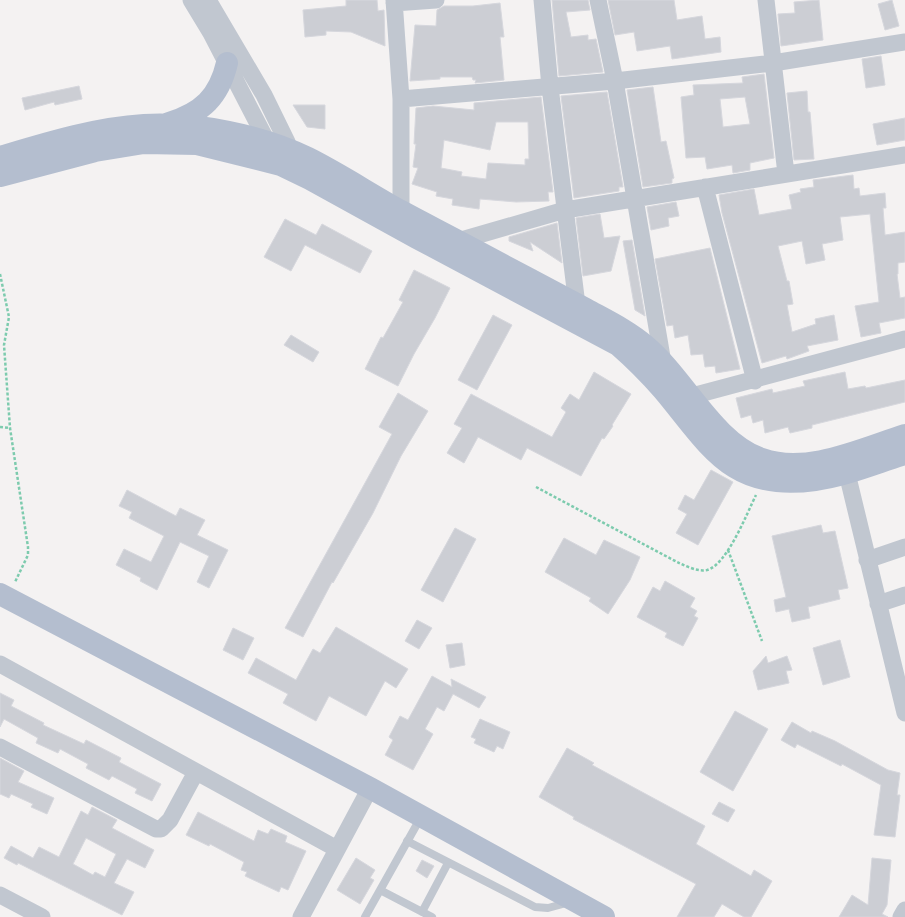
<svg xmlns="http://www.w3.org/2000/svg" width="905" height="917" viewBox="0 0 905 917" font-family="Barlow,sans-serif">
<rect width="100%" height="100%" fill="#f4f2f2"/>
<path fill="#ccced4" stroke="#d6d7dd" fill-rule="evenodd" d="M 346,0 L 377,0 L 378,11 L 384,10 L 385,46 L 351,32 L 326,31 L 326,35 L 305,37 L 303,10 L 346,6 Z
M 552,0 L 588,0 L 590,10 L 566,12 L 571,37 L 588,35 L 588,40 L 596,39 L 603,72 L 559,76 Z
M 608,0 L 674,0 L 677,20 L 702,16 L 705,39 L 720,37 L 721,52 L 672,59 L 670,46 L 637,51 L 634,32 L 615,35 Z
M 819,0 L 823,40 L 781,46 L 778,14 L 795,13 L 794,2 Z
M 892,0 L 899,26 L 885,30 L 878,4 Z
M 500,3 L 504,37 L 500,37 L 504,80 L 475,83 L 476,80 L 473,80 L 472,77 L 440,77 L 440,79 L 410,81 L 415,25 L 436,26 L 437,10 L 444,6 L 473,6 Z
M 881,56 L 885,85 L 866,88 L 862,59 Z
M 764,74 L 774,158 L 750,163 L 750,170 L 733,173 L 732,165 L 707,169 L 705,157 L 686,158 L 681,97 L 694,95 L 693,85 L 743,83 L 742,77 ZM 745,97 L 750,124 L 723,127 L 720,99 Z
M 79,86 L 82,99 L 55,105 L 54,102 L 25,110 L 22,98 Z
M 653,87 L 661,142 L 666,141 L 674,178 L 672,179 L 672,183 L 643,187 L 627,90 Z
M 807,91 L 808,112 L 810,112 L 814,159 L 794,160 L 787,93 Z
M 607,92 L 623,187 L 619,187 L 619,191 L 574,198 L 561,96 Z
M 541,97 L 553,192 L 548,192 L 549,201 L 516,202 L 480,199 L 479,209 L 452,205 L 453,199 L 436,196 L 437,192 L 412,184 L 418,168 L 413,167 L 416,144 L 414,144 L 416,108 L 433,106 L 474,110 L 474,103 ZM 496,122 L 528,122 L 529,159 L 525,159 L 525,165 L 488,163 L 486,179 L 461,176 L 462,172 L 441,168 L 444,140 L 490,150 Z
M 293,105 L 325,105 L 325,129 L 307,127 Z
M 905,118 L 905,140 L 877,145 L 873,124 Z
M 853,175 L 854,189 L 859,188 L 860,196 L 885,193 L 886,208 L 883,208 L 885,235 L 905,232 L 905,262 L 898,263 L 898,274 L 897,274 L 900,298 L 905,297 L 905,318 L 879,323 L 881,333 L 861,337 L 855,306 L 879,302 L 870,214 L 840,217 L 843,240 L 822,244 L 825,260 L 806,264 L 802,241 L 778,246 L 787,281 L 789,281 L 793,304 L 787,305 L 792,332 L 816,324 L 815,319 L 834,315 L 838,340 L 807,346 L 809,351 L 787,359 L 786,356 L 762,363 L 722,213 L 719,195 L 754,189 L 759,215 L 792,209 L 789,195 L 801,192 L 800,189 L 814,187 L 813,180 Z
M 676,202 L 679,216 L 668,218 L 669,226 L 651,230 L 647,207 Z
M 600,214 L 604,238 L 620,236 L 611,271 L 583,276 L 576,218 Z
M 285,219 L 316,235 L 322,224 L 372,251 L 360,273 L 305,245 L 291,271 L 264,257 Z
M 557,223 L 562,263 L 530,242 L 533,251 L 509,241 L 509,237 Z
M 632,240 L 645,316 L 635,310 L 623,241 Z
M 710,248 L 740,369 L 716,373 L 715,366 L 705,367 L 703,354 L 691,355 L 688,335 L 675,338 L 673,325 L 667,326 L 655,259 Z
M 414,270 L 450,288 L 435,318 L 414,354 L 398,386 L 365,369 L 381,337 L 383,338 L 403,302 L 399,300 Z
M 493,315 L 512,325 L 477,390 L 458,380 Z
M 291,335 L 319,352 L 313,362 L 284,345 Z
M 594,372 L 631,394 L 612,425 L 613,426 L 604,439 L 602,438 L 581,476 L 527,448 L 521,460 L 478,437 L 464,463 L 447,453 L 462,428 L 454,424 L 471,394 L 552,437 L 566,412 L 561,408 L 570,394 L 579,400 Z
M 845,372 L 848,389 L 865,386 L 866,388 L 905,380 L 905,402 L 812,425 L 812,428 L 790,433 L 788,427 L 765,433 L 763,420 L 753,423 L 751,415 L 741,418 L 736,398 L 772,389 L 773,393 L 805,386 L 803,381 Z
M 398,393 L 428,411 L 401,456 L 373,513 L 333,583 L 332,582 L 303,637 L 285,628 L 392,434 L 379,427 Z
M 711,470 L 733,482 L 698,545 L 676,533 L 687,514 L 678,509 L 685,495 L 694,500 Z
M 127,490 L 176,516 L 180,508 L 205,520 L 197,535 L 228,550 L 209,588 L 197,582 L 209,556 L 180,542 L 157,590 L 140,581 L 141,578 L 116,565 L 124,549 L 151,562 L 164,536 L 129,518 L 132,512 L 119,506 Z
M 821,525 L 823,533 L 835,531 L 848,588 L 838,590 L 840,599 L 808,607 L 810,618 L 792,622 L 789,609 L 776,612 L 774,600 L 786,597 L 772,536 Z
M 455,528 L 476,539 L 443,602 L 421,590 Z
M 564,538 L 596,555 L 604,540 L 640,557 L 630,580 L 608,614 L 589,601 L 591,598 L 545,572 Z
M 665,581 L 695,598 L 690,607 L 697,611 L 694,616 L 698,618 L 683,646 L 665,637 L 667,633 L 637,617 L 653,587 L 660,591 Z
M 417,620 L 432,628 L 419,649 L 405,641 Z
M 336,627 L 408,669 L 396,688 L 385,681 L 366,716 L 329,696 L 316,721 L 283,703 L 288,694 L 248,673 L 256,658 L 296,680 L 313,649 L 320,653 Z
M 233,628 L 254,638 L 243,660 L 223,650 Z
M 840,640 L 850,677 L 823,685 L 813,648 Z
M 462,643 L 465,665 L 450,668 L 446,645 Z
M 766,656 L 768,663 L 787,656 L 792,670 L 786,671 L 789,683 L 758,690 L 753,671 Z
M 432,676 L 452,687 L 451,679 L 486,697 L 479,708 L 453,694 L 444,711 L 437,707 L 425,729 L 433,734 L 413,770 L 385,755 L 393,740 L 389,737 L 400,716 L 408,720 Z
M 0,693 L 14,700 L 11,706 L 44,723 L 43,725 L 84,744 L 86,740 L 121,758 L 119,762 L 161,784 L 152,801 L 135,793 L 137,789 L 112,776 L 109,780 L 86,768 L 88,764 L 60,749 L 58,753 L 36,743 L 38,738 L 4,719 L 0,727 Z
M 735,711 L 768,729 L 733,791 L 700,772 Z
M 480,719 L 510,732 L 503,749 L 497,746 L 494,752 L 474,743 L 476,739 L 471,737 Z
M 792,722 L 811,733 L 812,731 L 835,741 L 888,770 L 900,773 L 897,795 L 900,795 L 895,837 L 874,835 L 881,785 L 842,764 L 841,766 L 797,744 L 795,748 L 781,740 Z
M 567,748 L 594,763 L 592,765 L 705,826 L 696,844 L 751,876 L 754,870 L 772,881 L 751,917 L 744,917 L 722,904 L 714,917 L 677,917 L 696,884 L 573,819 L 574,817 L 539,797 Z
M 0,758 L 24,771 L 18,782 L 54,798 L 47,814 L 31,807 L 33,804 L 11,794 L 9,798 L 0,794 Z
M 719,802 L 735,810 L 728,822 L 712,814 Z
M 92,807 L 117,820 L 112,828 L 154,850 L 145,868 L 127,859 L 114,883 L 134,892 L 122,915 L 18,863 L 17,865 L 4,858 L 11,846 L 33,858 L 39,847 L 59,857 L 81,811 L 88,815 ZM 86,838 L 116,854 L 105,877 L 95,872 L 93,875 L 73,864 Z
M 198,812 L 254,841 L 258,830 L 268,834 L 271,829 L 287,836 L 285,842 L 306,851 L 288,890 L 281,887 L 279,892 L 245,876 L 247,872 L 241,870 L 244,862 L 210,844 L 209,846 L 186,835 Z
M 356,858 L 375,870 L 370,878 L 374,880 L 360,904 L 337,890 Z
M 872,858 L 891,860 L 887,905 L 882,914 L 888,917 L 839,917 L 852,895 L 868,905 Z
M 422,860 L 434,866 L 427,878 L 416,871 Z"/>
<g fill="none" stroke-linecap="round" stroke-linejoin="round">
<path stroke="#7dcbae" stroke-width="2.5" stroke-dasharray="3 2" stroke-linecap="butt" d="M 0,274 L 9,317 L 4,345 L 10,428 L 28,547 L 28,555 L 15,582
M 0,427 L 10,428
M 536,487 L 677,562 C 686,566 697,572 707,570 C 727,565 747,513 756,495
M 728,550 L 762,641"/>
<path stroke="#c1c7d0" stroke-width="8" d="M 407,841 L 535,907 L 548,908 L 570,902
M 380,890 L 432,917
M 422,912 L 448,863
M 365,917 L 421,817"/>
<path stroke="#c1c7d0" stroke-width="17" d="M 191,0 L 211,33 L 271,149
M 208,0 L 264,95 L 287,142 L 290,150 L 289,157
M 394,0 L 401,99 L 401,211
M 542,0 L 550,87 L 577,305
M 598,0 L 615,81 L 663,363
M 766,0 L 786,174
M 394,3 L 436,0
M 401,99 L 615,81 L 773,63 L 905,42
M 705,187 L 755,381
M 458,241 L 565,210 L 905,155
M 692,396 L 905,339
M 844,461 L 905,713
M 867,560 L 905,547
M 878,604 L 905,595
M 0,664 L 337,849
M 0,747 L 156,829 L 161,829 L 170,820 L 196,772
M 0,895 L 42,917
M 301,917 L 370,788
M 901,917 L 905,910"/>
<path stroke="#b4becf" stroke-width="22" d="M 169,123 C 202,113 219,97 227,63
M 0,157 C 47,143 95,128 144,125 C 196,122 261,135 308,158 C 340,174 370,194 401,211 C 425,224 449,236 473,249 C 511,269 548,289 586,309 C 606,320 629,331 646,346 C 685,379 714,443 762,459 C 807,475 861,449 905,435
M 0,176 L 95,151 L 144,143 L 197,144 L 281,165 L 310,179 L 417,238 L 618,345 C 634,359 649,374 663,390 C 710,446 731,492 815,480 C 845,476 876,463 905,454
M 0,594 L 370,788 L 604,917"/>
</g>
</svg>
